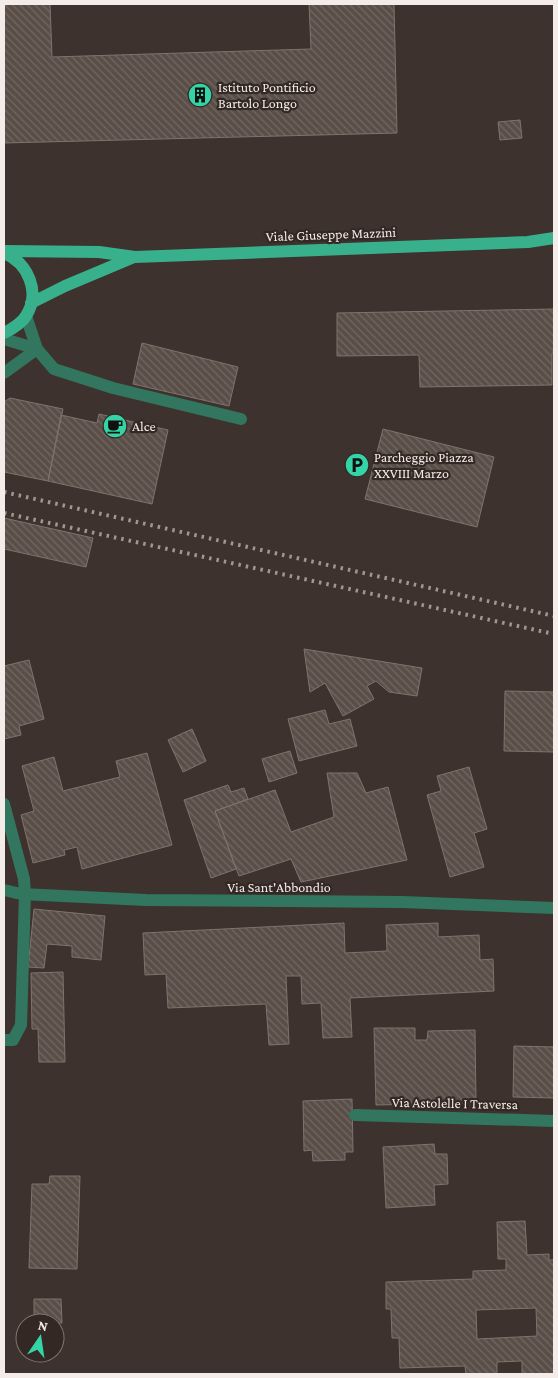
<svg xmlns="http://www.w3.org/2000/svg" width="558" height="1378" viewBox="0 0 558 1378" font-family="'Crimson Pro',serif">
<defs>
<pattern id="building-back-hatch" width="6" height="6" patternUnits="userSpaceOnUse" patternTransform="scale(1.25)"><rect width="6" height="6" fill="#5a4e48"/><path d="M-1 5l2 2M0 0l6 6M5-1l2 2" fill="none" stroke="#726862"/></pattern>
</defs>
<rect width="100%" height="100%" fill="#3d322d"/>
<path fill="url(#building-back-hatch)" stroke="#80736e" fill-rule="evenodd" d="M 4,4 L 50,4 L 52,57 L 311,49 L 309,4 L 394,4 L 397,133 L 4,143 Z
M 520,120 L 522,138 L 500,140 L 498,122 Z
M 554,309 L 554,353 L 552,353 L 552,385 L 420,387 L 419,355 L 337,356 L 337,313 Z
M 142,343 L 238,367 L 229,406 L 133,384 Z
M 10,398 L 63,409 L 48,481 L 4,472 L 4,402 Z
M 99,414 L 168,430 L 152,504 L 48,481 L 61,415 L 97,423 Z
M 383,429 L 494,457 L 477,527 L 365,499 Z
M 4,518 L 93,538 L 86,567 L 4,549 Z
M 304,649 L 422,668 L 417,696 L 389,692 L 376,681 L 367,686 L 374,699 L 343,716 L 325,683 L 310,692 Z
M 29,660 L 44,719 L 19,726 L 21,735 L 4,739 L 4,666 Z
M 505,691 L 554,692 L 554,752 L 504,751 Z
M 325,710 L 329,724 L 350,719 L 357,746 L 299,761 L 288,719 Z
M 192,729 L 206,761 L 183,772 L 168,740 Z
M 290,751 L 297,773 L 269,782 L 262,759 Z
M 147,753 L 172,845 L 82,869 L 77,847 L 64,850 L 65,855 L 33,863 L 21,815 L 34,811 L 22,766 L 54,757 L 63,791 L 120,777 L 116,761 Z
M 469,767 L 487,829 L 474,833 L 484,867 L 450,877 L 427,795 L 441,791 L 437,776 Z
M 327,773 L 357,773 L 366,793 L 388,787 L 407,860 L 301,882 L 291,859 L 239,876 L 215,811 L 275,790 L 291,832 L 334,817 Z
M 228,785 L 231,792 L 244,788 L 248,799 L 215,811 L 236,869 L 211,878 L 184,800 Z
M 34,909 L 105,916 L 101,960 L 72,957 L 72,946 L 47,944 L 44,968 L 28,967 Z
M 344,923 L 345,953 L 387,951 L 386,925 L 438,923 L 438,937 L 479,935 L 480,960 L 493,959 L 494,991 L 350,998 L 352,1037 L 323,1038 L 321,1003 L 302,1004 L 301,976 L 286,976 L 289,1044 L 269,1045 L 266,1004 L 168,1008 L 166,974 L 145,975 L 143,933 Z
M 63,972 L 65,1062 L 39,1062 L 38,1029 L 32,1029 L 31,973 Z
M 374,1028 L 415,1028 L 415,1040 L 427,1040 L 428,1031 L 475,1030 L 476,1103 L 376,1105 Z
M 514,1046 L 554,1047 L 554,1098 L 513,1097 Z
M 352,1099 L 353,1152 L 345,1152 L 345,1160 L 313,1161 L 312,1150 L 304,1151 L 303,1101 Z
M 434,1144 L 435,1154 L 447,1154 L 448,1184 L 434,1185 L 435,1205 L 386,1208 L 383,1147 Z
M 50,1176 L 80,1176 L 77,1269 L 29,1268 L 32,1184 L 49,1184 Z
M 525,1221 L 527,1255 L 549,1254 L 549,1260 L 554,1260 L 554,1374 L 522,1374 L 522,1361 L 497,1362 L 497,1374 L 466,1374 L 465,1366 L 400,1368 L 399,1338 L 392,1338 L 391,1309 L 386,1309 L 386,1282 L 473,1279 L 473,1271 L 506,1270 L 506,1259 L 498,1259 L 497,1222 ZM 536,1308 L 537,1336 L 477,1339 L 476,1310 Z
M 34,1299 L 61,1299 L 62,1323 L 34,1323 Z"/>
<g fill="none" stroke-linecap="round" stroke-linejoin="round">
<path stroke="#327660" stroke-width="12" d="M 26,316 L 37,349 L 54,369 L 113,388 L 241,419
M 4,339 L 37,349
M 4,373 L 37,349
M 4,804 L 24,879 L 25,894"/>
<path stroke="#327660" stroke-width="12" d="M 4,890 L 21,894 L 146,900 L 402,902 L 554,908
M 4,1040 L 13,1040 L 21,1025 L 25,894
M 355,1115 L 554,1121"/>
<path stroke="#38b08c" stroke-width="12" d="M 4,251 L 99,252 L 135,257 L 528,242 L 554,238
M 4,253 C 28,263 41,292 26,316 C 21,324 12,329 4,333
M 31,303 L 65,286 L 134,257"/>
<path stroke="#a09692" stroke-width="4" stroke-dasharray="2.5 5" stroke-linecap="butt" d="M 4,492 L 554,616
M 4,513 L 554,634"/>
</g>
<defs>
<g id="building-disc" transform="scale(1.25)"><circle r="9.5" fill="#35d4a7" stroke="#332823"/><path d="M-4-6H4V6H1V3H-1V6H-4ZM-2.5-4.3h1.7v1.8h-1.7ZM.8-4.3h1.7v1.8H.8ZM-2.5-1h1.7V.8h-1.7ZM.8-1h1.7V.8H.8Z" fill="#111"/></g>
<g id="cafe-disc" transform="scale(1.25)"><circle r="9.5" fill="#35d4a7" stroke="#332823"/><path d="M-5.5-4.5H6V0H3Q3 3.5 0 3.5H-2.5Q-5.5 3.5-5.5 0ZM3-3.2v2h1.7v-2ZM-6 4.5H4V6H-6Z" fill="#111"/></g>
<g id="parking-disc" transform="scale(1.25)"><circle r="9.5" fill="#35d4a7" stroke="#332823"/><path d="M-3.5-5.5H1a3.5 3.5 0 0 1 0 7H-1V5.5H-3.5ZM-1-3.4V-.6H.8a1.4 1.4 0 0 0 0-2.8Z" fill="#111"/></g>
</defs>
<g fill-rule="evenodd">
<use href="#building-disc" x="200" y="95"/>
<use href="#cafe-disc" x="115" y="426"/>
<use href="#parking-disc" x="357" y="465"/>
</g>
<g text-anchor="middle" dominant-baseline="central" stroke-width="4.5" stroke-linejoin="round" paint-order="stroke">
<g font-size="14" fill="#f4ece9" stroke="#332823" text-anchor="start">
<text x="218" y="87">Istituto Pontificio<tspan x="218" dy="16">Bartolo Longo</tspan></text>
<text x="132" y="426">Alce</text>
<text x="374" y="457">Parcheggio Piazza<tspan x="374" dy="16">XXVIII Marzo</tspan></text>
</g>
<g font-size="14" fill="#f4ece9" stroke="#332823">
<text transform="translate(331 234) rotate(-2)">Viale Giuseppe Mazzini</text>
<text x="279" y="887">Via Sant'Abbondio</text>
<text transform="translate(455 1103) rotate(1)">Via Astolelle I Traversa</text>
</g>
</g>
<rect width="558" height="1378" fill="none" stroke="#f4ece9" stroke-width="10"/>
<g transform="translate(40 1338) rotate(13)"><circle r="24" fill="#332823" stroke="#807672"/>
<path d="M0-4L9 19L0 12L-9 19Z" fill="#35d4a7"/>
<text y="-8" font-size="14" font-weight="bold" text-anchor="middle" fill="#f4ece9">N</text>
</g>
</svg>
